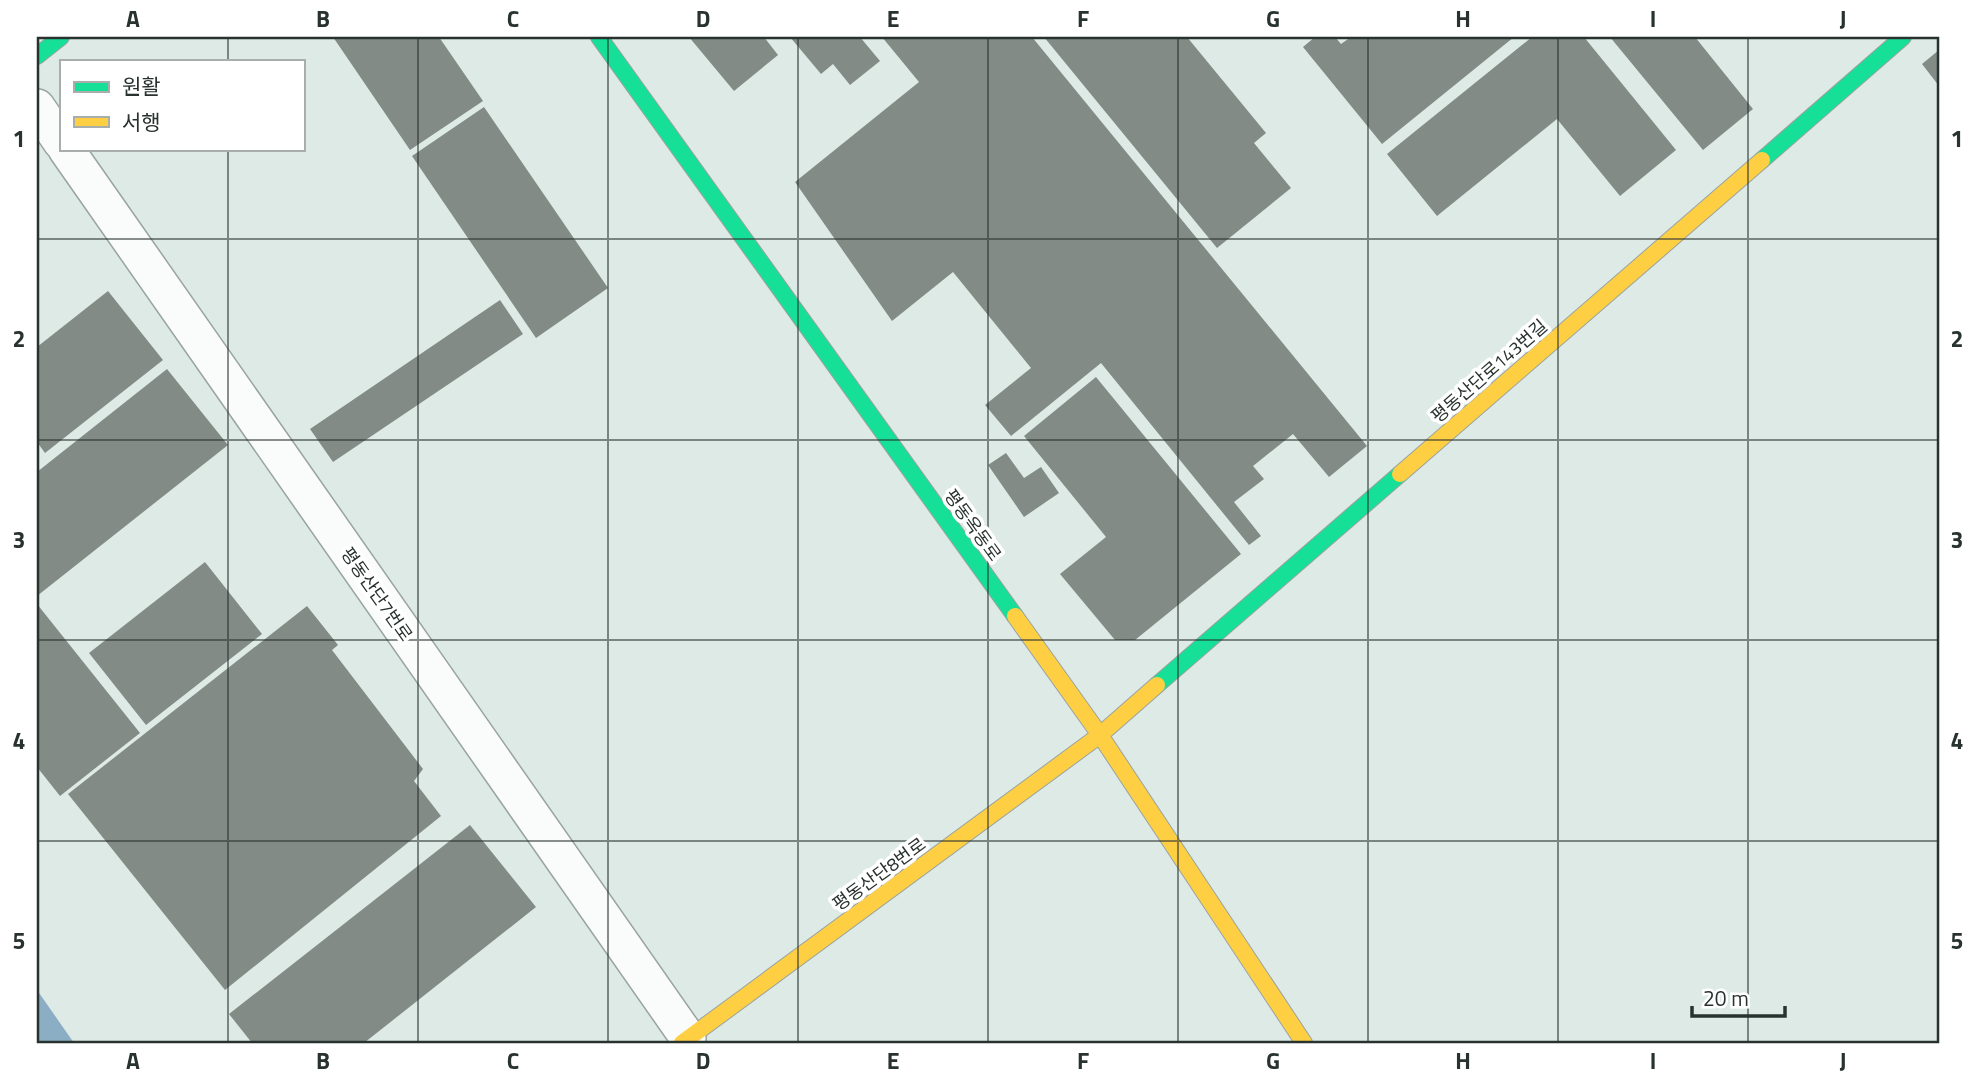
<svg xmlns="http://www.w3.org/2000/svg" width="1976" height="1080" viewBox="0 0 1976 1080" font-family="'Titillium Web','Noto Sans KR',sans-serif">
<rect width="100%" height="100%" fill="#ddeae6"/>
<path fill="#8caec4" d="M 37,990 L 74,1043 L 37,1043 Z"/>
<path fill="#838b87" d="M 333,37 L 439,37 L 483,101 L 410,150 Z
M 689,37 L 764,37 L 778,55 L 734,91 Z
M 790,37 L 860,37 L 880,61 L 850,85 L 833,64 L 821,74 Z
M 882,37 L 1032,37 L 1367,446 L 1329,477 L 1293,434 L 1253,466 L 1264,479 L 1234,502 L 1261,536 L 1249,545 L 1101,363 L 1011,436 L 985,405 L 1031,368 L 953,272 L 892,321 L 795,182 L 919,82 Z
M 1044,37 L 1187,37 L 1266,133 L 1254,143 L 1291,188 L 1217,248 Z
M 1315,37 L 1335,37 L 1341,44 L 1351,37 L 1514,37 L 1382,144 L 1303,47 Z
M 1532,37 L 1584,37 L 1676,150 L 1620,196 L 1557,119 L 1437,216 L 1387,154 Z
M 1610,37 L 1695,37 L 1753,109 L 1703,150 Z
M 1939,50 L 1939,86 L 1922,64 Z
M 484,107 L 608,288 L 536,338 L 412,156 Z
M 108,291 L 163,360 L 45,453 L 37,442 L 37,347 Z
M 500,300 L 523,334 L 333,462 L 310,429 Z
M 167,369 L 228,445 L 37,596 L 37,472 Z
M 1096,377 L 1241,554 L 1135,640 L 1115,640 L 1060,574 L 1106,537 L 1024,436 Z
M 1006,453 L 1024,478 L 1041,467 L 1059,493 L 1024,517 L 988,465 Z
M 205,562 L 262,634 L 146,725 L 89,653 Z
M 37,604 L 140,733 L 60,796 L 37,767 Z
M 307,606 L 338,645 L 332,650 L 423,769 L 414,781 L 441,816 L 225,990 L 68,794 Z
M 470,825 L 536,907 L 364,1043 L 252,1043 L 229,1014 Z"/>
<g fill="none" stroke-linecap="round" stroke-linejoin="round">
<g stroke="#99a3a0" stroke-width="38">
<path id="street" d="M 37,107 L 61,142
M 66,149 L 688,1038"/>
</g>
<g stroke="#99a3a0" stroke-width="18">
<path id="fast" d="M 599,37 L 1015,616
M 37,56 L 61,37
M 1762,160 L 1903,37
M 1157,685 L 1400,474"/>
</g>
<g stroke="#99a3a0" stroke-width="18">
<path id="slow" d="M 1400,474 L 1762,160
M 1015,616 L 1100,735 L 1304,1043
M 682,1043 L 1100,735 L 1157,685"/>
</g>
<use href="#street" stroke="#fafcfb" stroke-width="35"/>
<use href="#fast" stroke="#16e098" stroke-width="16"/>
<use href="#slow" stroke="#ffcf43" stroke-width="16"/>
</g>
<path fill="none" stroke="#28322f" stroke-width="2" stroke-opacity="0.55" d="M 228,37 L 228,61M 418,37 L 418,1043M 608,37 L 608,1043M 798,37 L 798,1043M 988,37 L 988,1043M 1178,37 L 1178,1043M 1368,37 L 1368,1043M 1558,37 L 1558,1043M 1748,37 L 1748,1043M 228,149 L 228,1043M 37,239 L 1939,239M 37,440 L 1939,440M 37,640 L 1939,640M 37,841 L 1939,841"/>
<g text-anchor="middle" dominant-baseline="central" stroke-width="7" stroke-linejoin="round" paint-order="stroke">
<g font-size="18" fill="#28322f" stroke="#fff">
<text transform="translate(1489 371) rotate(-41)">평동산단로143번길</text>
<text transform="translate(973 525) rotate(54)">평동옥동로</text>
<text transform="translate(377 594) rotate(55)">평동산단7번로</text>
<text transform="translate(879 874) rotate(-36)">평동산단8번로</text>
</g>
</g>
<rect width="1976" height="1080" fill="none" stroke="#ffffff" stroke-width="77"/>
<rect x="60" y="60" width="245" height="91" fill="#ffffff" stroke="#a9adac" stroke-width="2"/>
<rect x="74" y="82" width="35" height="10" fill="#16e098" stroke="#a9adac" stroke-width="2"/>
<text x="122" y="94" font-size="21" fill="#28322f">원활</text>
<rect x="74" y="117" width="35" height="10" fill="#ffcf43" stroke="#a9adac" stroke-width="2"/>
<text x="122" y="130" font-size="21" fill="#28322f">서행</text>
<path d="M1692 1006v10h93v-10" fill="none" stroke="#28322f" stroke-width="3.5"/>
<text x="1703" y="1006" font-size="21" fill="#28322f" stroke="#ffffff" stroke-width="5" paint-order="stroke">20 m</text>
<rect x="38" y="38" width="1900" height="1004" fill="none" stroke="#28322f" stroke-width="2.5"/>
<g font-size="23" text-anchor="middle" font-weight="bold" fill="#28322f">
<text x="133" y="27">A</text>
<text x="323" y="27">B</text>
<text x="513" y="27">C</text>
<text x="703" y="27">D</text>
<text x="893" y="27">E</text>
<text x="1083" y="27">F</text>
<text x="1273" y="27">G</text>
<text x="1463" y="27">H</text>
<text x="1653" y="27">I</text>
<text x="1843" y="27">J</text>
<text x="19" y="147">1</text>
<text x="1957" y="147">1</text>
<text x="19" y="347">2</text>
<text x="1957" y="347">2</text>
<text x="19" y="548">3</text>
<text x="1957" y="548">3</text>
<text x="19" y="749">4</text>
<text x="1957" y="749">4</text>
<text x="19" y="949">5</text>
<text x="1957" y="949">5</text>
<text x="133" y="1069">A</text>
<text x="323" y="1069">B</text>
<text x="513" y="1069">C</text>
<text x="703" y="1069">D</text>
<text x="893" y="1069">E</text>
<text x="1083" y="1069">F</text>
<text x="1273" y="1069">G</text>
<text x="1463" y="1069">H</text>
<text x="1653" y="1069">I</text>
<text x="1843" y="1069">J</text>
</g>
</svg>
